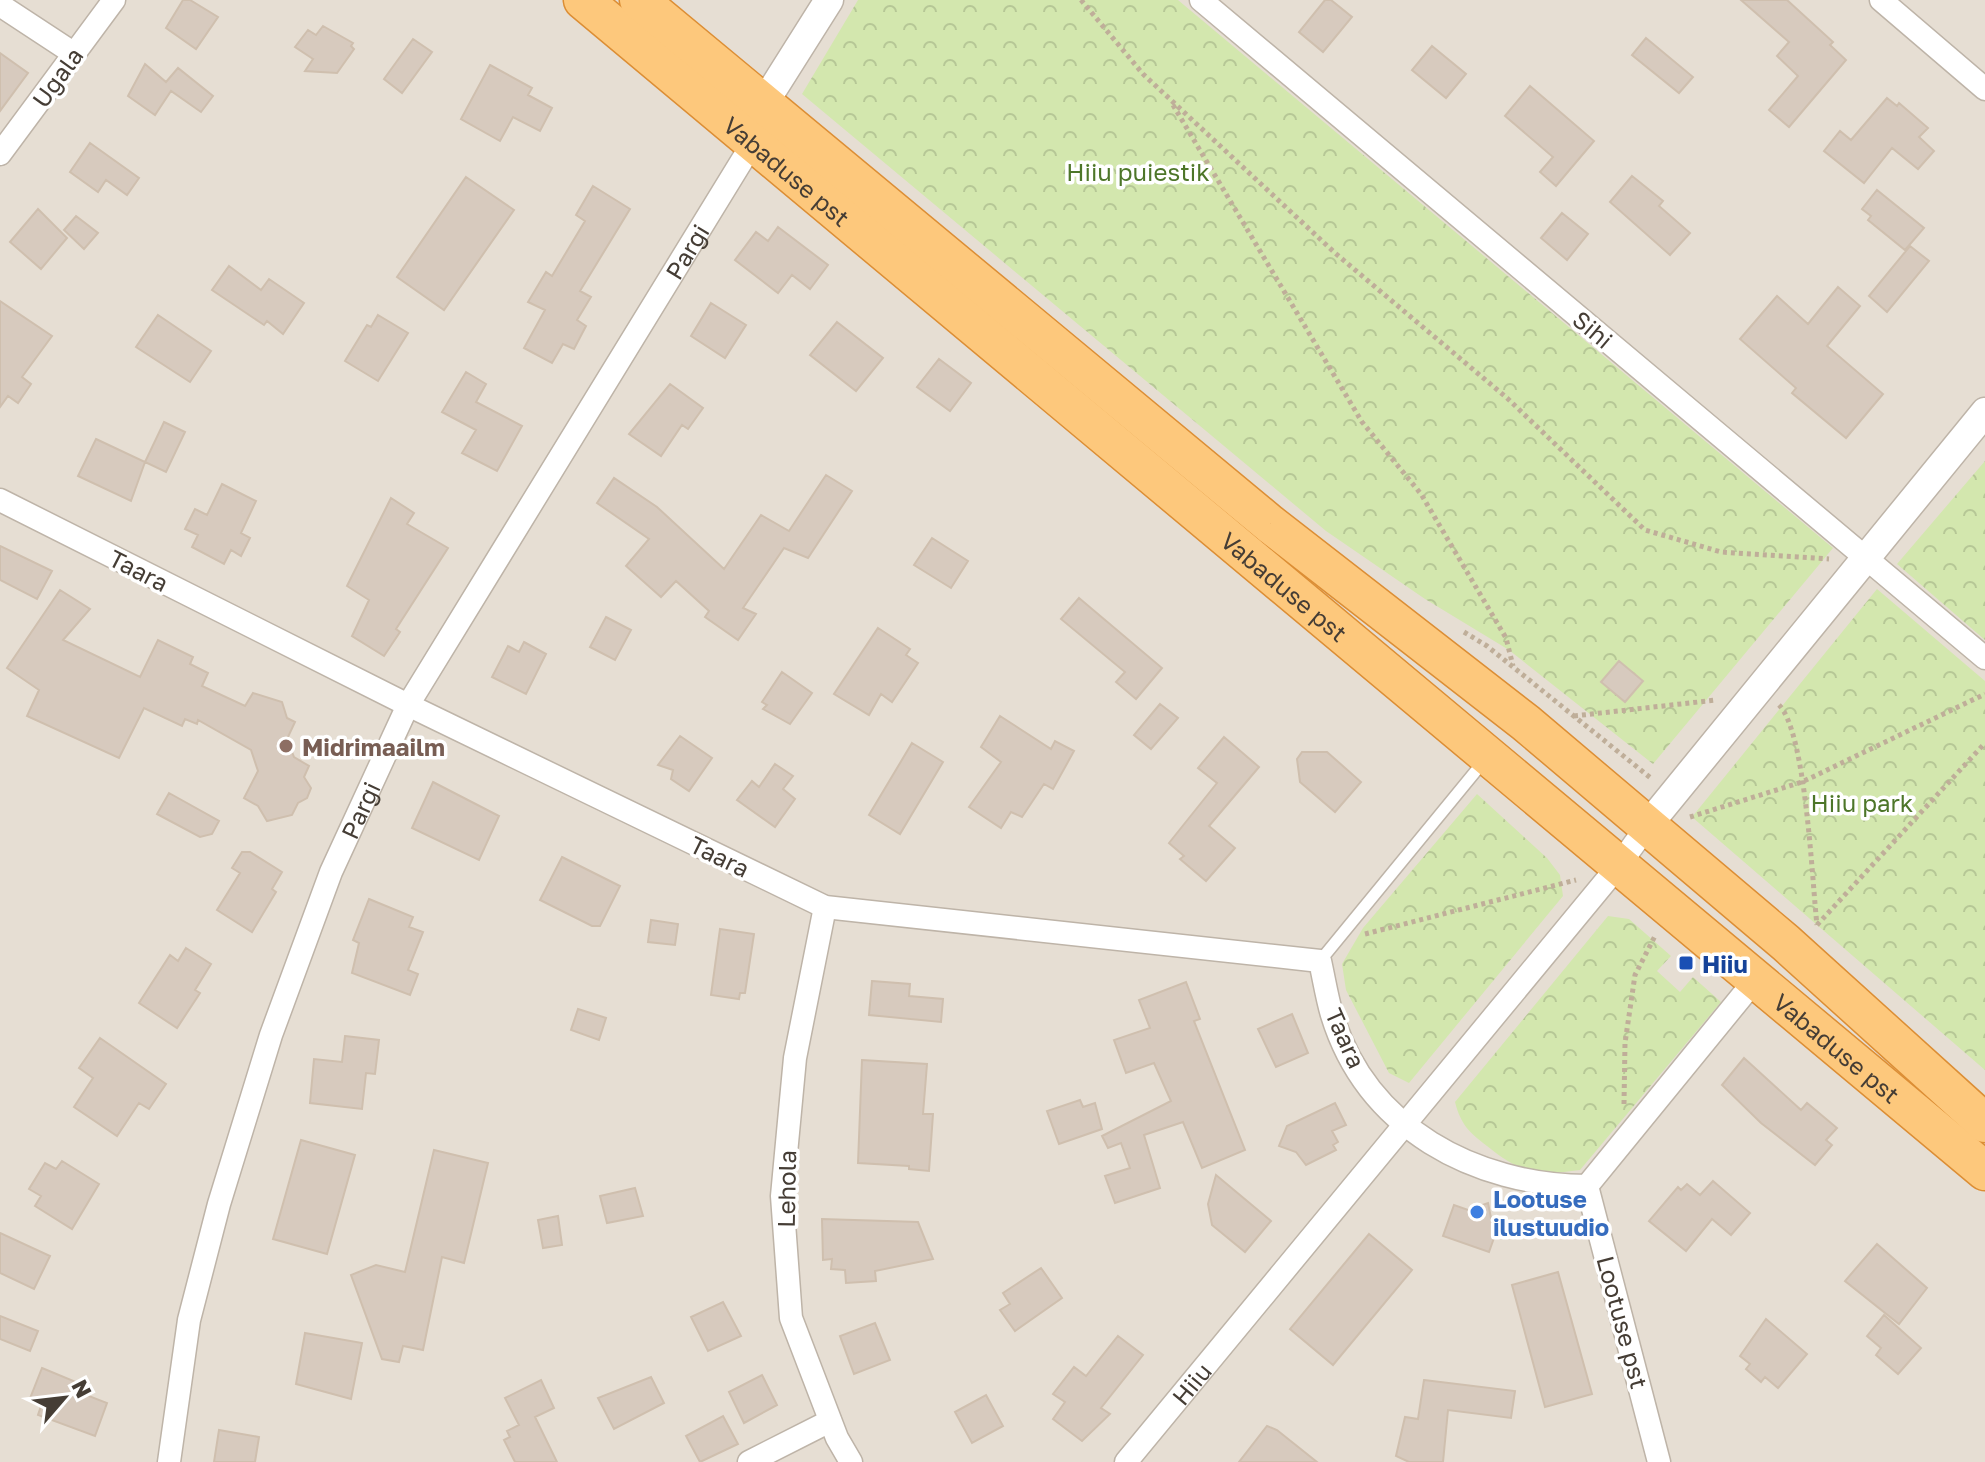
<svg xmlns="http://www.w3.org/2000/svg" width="1985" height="1462" viewBox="0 0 1985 1462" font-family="'Golos Text',sans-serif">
<defs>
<pattern id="park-crowns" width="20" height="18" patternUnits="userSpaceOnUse" patternTransform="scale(2)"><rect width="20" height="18" fill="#d3e7ae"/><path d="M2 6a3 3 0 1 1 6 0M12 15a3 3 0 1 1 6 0" fill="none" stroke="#b6c796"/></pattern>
</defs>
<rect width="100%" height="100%" fill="#f2ede5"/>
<path fill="#e6ded3" d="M 0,0 L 1985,0 L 1985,1462 L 0,1462 Z"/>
<path fill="url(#park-crowns)" d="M 858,0 L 1178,0 L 1833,548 L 1653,764 L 1509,650 L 1425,599 L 1326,531 L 802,94 Z
M 1985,461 L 1985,640 L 1897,564 Z
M 1877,589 L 1985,681 L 1985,1070 L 1692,817 Z
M 1477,794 L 1547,858 L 1560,875 L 1563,896 L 1409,1083 L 1389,1073 L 1346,990 L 1342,964 L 1363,928 Z
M 1608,916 L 1629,919 L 1671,956 L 1657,971 L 1680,992 L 1693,977 L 1721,1002 L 1580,1170 C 1538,1176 1520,1173 1487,1146 C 1469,1132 1461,1125 1455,1102 Z"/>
<path fill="#d7cabe" stroke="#cfbfae" stroke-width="2" d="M 183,0 L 190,0 L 218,17 L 196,49 L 166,28 Z
M 1325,0 L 1331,0 L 1352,17 L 1323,52 L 1299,32 Z
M 1741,0 L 1787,0 L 1833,42 L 1830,45 L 1846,60 L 1789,127 L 1769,110 L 1798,76 L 1777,56 L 1789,42 Z
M 323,26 L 353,43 L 351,46 L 354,49 L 337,73 L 305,71 L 313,59 L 295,47 L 308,30 L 316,35 Z
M 1646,38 L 1693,77 L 1679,93 L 1632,55 Z
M 413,39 L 432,52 L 402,93 L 384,79 Z
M 1432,46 L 1466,74 L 1446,98 L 1412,70 Z
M 0,53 L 28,73 L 0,111 Z
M 145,64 L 166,82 L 178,68 L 213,96 L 201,112 L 171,91 L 155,115 L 128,96 Z
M 490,65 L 532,88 L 528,95 L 552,108 L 540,131 L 513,117 L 500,141 L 461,119 Z
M 1530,86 L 1594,141 L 1556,186 L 1540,172 L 1553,157 L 1505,116 Z
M 1887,98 L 1897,106 L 1899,103 L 1928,128 L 1919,137 L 1934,151 L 1918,169 L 1892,148 L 1864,183 L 1824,151 L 1840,131 L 1851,140 Z
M 90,143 L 139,178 L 127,195 L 106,180 L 98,192 L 70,172 Z
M 1632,176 L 1663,201 L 1659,206 L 1690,233 L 1670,255 L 1610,202 Z
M 466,177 L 514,210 L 444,310 L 397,277 Z
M 593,186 L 630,209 L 580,291 L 591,297 L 577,320 L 586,326 L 574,349 L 563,344 L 552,363 L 524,348 L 545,310 L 528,302 L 546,272 L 552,276 L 585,221 L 576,215 Z
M 1877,190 L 1924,228 L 1905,250 L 1868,220 L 1871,216 L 1862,209 Z
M 38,209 L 67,238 L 41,269 L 10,242 Z
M 1562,213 L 1588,234 L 1567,260 L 1541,238 Z
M 76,216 L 98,233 L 84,249 L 64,230 Z
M 778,227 L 828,265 L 810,289 L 792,275 L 778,293 L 735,260 L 756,232 L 768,241 Z
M 1910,246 L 1929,261 L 1887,312 L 1869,296 Z
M 229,266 L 261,290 L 269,279 L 304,303 L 283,334 L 267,321 L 264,325 L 212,290 Z
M 1838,287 L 1860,306 L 1827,346 L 1883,394 L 1846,438 L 1792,393 L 1796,388 L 1740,339 L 1777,296 L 1808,324 Z
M 0,301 L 52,336 L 22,377 L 31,384 L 18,403 L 8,396 L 0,407 Z
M 711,303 L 746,325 L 725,358 L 691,336 Z
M 158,315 L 211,351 L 190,382 L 136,347 Z
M 378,315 L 408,333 L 378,381 L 345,361 L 367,325 L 371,327 Z
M 837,322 L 883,358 L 856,391 L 810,355 Z
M 939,359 L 971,383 L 950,411 L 917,387 Z
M 466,372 L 486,384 L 476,402 L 522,426 L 497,471 L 462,453 L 476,430 L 442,412 Z
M 670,384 L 703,408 L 688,429 L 682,425 L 661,456 L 629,434 Z
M 164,422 L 185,432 L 166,472 L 145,462 Z
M 96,439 L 145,462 L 131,501 L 78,476 Z
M 826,475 L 852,491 L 808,558 L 784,548 L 743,608 L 756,614 L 738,640 L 705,617 L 709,611 L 676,581 L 661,597 L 626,566 L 649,539 L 597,503 L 614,478 L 657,507 L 724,569 L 761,515 L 789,531 Z
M 222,484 L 256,501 L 241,533 L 250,538 L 241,556 L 231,550 L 224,564 L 192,547 L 198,535 L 185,529 L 195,509 L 207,515 Z
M 391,498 L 414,513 L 407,524 L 448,548 L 396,629 L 400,632 L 384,656 L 352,636 L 369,600 L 347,586 Z
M 932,538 L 968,561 L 951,588 L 914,565 Z
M 0,546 L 52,571 L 37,599 L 0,580 Z
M 60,590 L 90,609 L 63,640 L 140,677 L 158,640 L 193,657 L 190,664 L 208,673 L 202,686 L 245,706 L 253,693 L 282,702 L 287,718 L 295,722 L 287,739 L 294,757 L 309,766 L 304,777 L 311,788 L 307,798 L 298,803 L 292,815 L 267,821 L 258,806 L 244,798 L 258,771 L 251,750 L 198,720 L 197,724 L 185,719 L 182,726 L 144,708 L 119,758 L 27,716 L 39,690 L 7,668 Z
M 1079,598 L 1162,668 L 1136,699 L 1116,682 L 1125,672 L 1061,619 Z
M 606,617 L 631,630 L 615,660 L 590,647 Z
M 878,628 L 910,649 L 906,655 L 918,663 L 892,702 L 881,694 L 869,715 L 834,694 Z
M 524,642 L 546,654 L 526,694 L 492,677 L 508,646 L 519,652 Z
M 1619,661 L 1643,681 L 1625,702 L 1601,682 Z
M 782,672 L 812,693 L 790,724 L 763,709 L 767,705 L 762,702 Z
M 1160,704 L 1178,718 L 1151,749 L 1134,735 Z
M 1000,716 L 1051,749 L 1055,741 L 1074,751 L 1053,789 L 1044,784 L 1022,817 L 1011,812 L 1001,828 L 969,807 L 1001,762 L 981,747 Z
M 680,736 L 712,758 L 689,791 L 671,779 L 673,770 L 658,765 Z
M 1224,737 L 1259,767 L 1209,826 L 1235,848 L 1206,881 L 1180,859 L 1184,856 L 1169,843 L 1217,783 L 1198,768 Z
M 912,743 L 943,762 L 900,834 L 869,815 Z
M 1302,752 L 1327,752 L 1361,782 L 1335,812 L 1300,782 L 1297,759 Z
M 775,764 L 793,776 L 783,789 L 795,799 L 775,827 L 737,800 L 752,781 L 759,787 Z
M 433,782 L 499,816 L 479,860 L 412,828 Z
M 169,793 L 219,821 L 212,834 L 200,837 L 157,814 Z
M 242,852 L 250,852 L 282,872 L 272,889 L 276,892 L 252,932 L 217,910 L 240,873 L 232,868 Z
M 562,857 L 620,886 L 600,926 L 592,926 L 540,900 Z
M 369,899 L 413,917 L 409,927 L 423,932 L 408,970 L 418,974 L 410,995 L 352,973 L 359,943 L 353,940 Z
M 651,920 L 678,924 L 675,945 L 648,942 Z
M 720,929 L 754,934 L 745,993 L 740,993 L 739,999 L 711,995 Z
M 186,948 L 211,964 L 195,990 L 200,993 L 177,1028 L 139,1003 L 170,955 L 178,961 Z
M 872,981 L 910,984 L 909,996 L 943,999 L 941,1022 L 869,1015 Z
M 1186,982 L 1200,1019 L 1194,1021 L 1245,1150 L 1202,1168 L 1183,1122 L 1144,1135 L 1160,1188 L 1115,1203 L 1105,1176 L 1130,1168 L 1121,1143 L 1108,1148 L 1102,1136 L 1171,1101 L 1154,1063 L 1126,1073 L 1114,1040 L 1150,1028 L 1139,1000 Z
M 578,1009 L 606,1018 L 599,1040 L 571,1030 Z
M 1292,1014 L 1308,1053 L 1276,1067 L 1258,1029 Z
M 345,1036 L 379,1040 L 375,1074 L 366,1073 L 362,1109 L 310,1103 L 314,1059 L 342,1062 Z
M 100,1038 L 166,1084 L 149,1109 L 139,1103 L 117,1136 L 74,1107 L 93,1078 L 79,1068 Z
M 1744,1058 L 1801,1110 L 1807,1103 L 1837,1128 L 1826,1140 L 1832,1145 L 1815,1165 L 1761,1123 L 1722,1085 Z
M 862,1060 L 927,1064 L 923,1114 L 933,1114 L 929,1171 L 909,1169 L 909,1166 L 858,1163 Z
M 1080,1100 L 1083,1107 L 1095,1103 L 1102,1129 L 1059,1144 L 1047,1111 Z
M 1335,1103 L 1346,1125 L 1332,1131 L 1338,1142 L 1333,1145 L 1336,1150 L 1306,1165 L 1296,1152 L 1279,1146 L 1287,1126 Z
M 301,1140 L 355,1155 L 327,1254 L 273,1239 Z
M 434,1150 L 488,1163 L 464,1263 L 442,1257 L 423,1350 L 403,1346 L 399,1362 L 382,1359 L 351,1275 L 376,1265 L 405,1272 Z
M 62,1161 L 99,1184 L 72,1229 L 35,1206 L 41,1196 L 29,1189 L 45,1163 L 56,1169 Z
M 1216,1175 L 1271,1221 L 1245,1252 L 1212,1225 L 1208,1204 Z
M 1713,1181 L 1750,1213 L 1731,1235 L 1712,1219 L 1686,1251 L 1649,1221 L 1678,1187 L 1681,1190 L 1687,1184 L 1700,1195 Z
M 635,1188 L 643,1216 L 607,1223 L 600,1196 Z
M 1488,1203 L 1491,1218 L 1500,1221 L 1489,1252 L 1443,1236 L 1454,1205 L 1468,1210 Z
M 558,1216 L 562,1245 L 543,1248 L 538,1220 Z
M 822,1219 L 918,1222 L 933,1259 L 875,1271 L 876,1281 L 846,1283 L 845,1270 L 831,1269 L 832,1259 L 823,1260 Z
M 0,1233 L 50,1256 L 34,1289 L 0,1273 Z
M 1369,1234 L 1412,1270 L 1333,1365 L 1290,1329 Z
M 1877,1244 L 1927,1288 L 1899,1324 L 1845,1281 Z
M 1041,1268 L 1062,1298 L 1015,1331 L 1000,1310 L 1010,1304 L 1003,1293 Z
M 1558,1272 L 1592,1394 L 1545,1407 L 1512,1285 Z
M 723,1302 L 741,1336 L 708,1351 L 691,1317 Z
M 1884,1315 L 1921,1348 L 1898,1374 L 1876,1355 L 1881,1348 L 1867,1336 Z
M 0,1316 L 38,1331 L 30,1351 L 0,1339 Z
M 1766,1319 L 1807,1354 L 1778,1388 L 1765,1377 L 1761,1382 L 1746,1369 L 1750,1364 L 1740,1356 Z
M 875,1323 L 890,1360 L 854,1374 L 840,1336 Z
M 305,1333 L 362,1343 L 351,1399 L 296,1384 Z
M 1118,1336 L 1143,1355 L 1101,1408 L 1110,1414 L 1082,1441 L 1053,1419 L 1065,1402 L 1053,1394 L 1074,1367 L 1086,1376 Z
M 42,1368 L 88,1387 L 86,1395 L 107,1403 L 95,1436 L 38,1415 L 41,1406 L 29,1401 Z
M 762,1375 L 777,1405 L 744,1423 L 729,1392 Z
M 651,1377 L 664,1403 L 614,1429 L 598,1398 Z
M 541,1380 L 554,1408 L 535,1417 L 557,1462 L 515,1462 L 504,1440 L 510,1437 L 507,1431 L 519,1425 L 505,1398 Z
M 1424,1380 L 1515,1391 L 1511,1418 L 1448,1410 L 1443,1462 L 1409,1462 L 1396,1456 L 1405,1417 L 1418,1419 Z
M 986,1395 L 1003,1426 L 972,1443 L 955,1412 Z
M 723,1416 L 738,1444 L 700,1462 L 686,1436 Z
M 1267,1426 L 1277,1430 L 1317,1462 L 1239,1462 Z
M 219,1430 L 259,1437 L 255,1462 L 214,1462 Z"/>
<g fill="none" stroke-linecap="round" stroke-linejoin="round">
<g stroke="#beb4a8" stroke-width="14">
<path id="service" d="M 1320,961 L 1484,761"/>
</g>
<g stroke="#beb4a8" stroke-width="25">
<g id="minor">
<path d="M 1201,0 L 1985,658"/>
<path d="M 1881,0 L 1985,89"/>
<path d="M 0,5 L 73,53"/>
<path d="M 0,154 L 114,0"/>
<path d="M 0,500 L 408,705 L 825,907 L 1320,961 C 1324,979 1327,998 1332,1015 C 1367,1129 1475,1185 1587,1186"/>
<path d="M 825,907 L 795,1058 L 782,1196 L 791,1318 L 837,1438 L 851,1462"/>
<path d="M 1587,1186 L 1659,1462"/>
<path d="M 1587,1186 L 1756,979"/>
<path id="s1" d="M 169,1462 L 189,1320 L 219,1204 L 271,1035 L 331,872 L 408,705 L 754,141"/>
<path d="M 749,1462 L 830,1421"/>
<path id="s2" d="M 1126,1462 L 1619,865 L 1648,825"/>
</g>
</g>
<g stroke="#beb4a8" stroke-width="31">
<path id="tertiary" d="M 759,120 L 764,103 L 829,0
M 1648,825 L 1985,412"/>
</g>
<g stroke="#dc8e35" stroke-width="41">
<g id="trunk">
<path id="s3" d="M 583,0 L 1985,1171"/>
<path d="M 639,0 L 1270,524 L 1526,723 L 1786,943 L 1985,1123"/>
</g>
</g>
<path stroke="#bfae99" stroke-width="5" stroke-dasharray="4 4" stroke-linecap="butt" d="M 1081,0 L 1143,74 L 1335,253 L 1507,398 L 1645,530 L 1721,552 L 1829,559
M 1173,105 L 1362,422 L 1421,494 L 1506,638 L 1513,666
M 1464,632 L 1487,646 L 1652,779
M 1779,705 C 1806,732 1812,881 1817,925
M 1574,716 L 1716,700
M 1690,817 L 1802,782 L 1985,694
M 1817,925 L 1985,743
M 1365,934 L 1576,880
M 1624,1104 L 1625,1043 L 1635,975 L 1655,936"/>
<use href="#service" stroke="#fff" stroke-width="11"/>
<use href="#minor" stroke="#fff" stroke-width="22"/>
<use href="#tertiary" stroke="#fff" stroke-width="28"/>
<use href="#trunk" stroke="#fdc87c" stroke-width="38"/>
</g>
<circle fill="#8d6e63" stroke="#fff" stroke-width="3" cx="286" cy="746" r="8"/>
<rect fill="#1a4fb4" stroke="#fff" stroke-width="3" x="1678" y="955" width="16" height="16" rx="4"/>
<circle fill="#3f7fe0" stroke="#fff" stroke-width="3" cx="1477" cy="1212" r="8"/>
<g text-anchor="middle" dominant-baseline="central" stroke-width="7" stroke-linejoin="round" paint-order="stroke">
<g font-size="24" fill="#453d35" stroke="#fff">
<text transform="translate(57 77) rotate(-54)">Ugala</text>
<text stroke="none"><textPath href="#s3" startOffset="266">Vabaduse pst</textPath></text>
<text stroke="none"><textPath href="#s1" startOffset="1330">Pargi</textPath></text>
<text transform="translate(1593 329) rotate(40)">Sihi</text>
<text transform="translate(139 570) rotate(27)">Taara</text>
<text stroke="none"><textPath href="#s3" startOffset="914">Vabaduse pst</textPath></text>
<text stroke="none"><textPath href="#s1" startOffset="682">Pargi</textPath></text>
<text transform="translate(720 856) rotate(26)">Taara</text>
<text transform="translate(1346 1038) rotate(66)">Taara</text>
<text stroke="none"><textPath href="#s3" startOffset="1634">Vabaduse pst</textPath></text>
<text transform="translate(786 1189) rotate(-89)">Lehola</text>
<text transform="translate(1623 1322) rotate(75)">Lootuse pst</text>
<text stroke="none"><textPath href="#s2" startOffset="102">Hiiu</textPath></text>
</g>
<g font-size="24" fill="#4d7629" stroke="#fff">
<text x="1138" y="171">Hiiu puiestik</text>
<text x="1862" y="802">Hiiu park</text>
</g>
<g font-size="24" font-weight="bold" fill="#785e54" stroke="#fff" text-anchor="start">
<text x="302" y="746">Midrimaailm</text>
</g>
<g font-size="24" font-weight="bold" fill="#164399" stroke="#fff" text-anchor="start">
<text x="1702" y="963">Hiiu</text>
</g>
<g font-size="24" font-weight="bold" fill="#366cbe" stroke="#fff" text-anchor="start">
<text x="1493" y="1198">Lootuse<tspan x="1493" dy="28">ilustuudio</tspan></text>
</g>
</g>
<g transform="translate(64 1398) rotate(62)" stroke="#ffffff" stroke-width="6" paint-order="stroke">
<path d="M0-6L14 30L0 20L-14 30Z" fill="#453d35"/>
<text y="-12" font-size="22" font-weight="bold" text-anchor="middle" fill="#453d35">N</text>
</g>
</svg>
